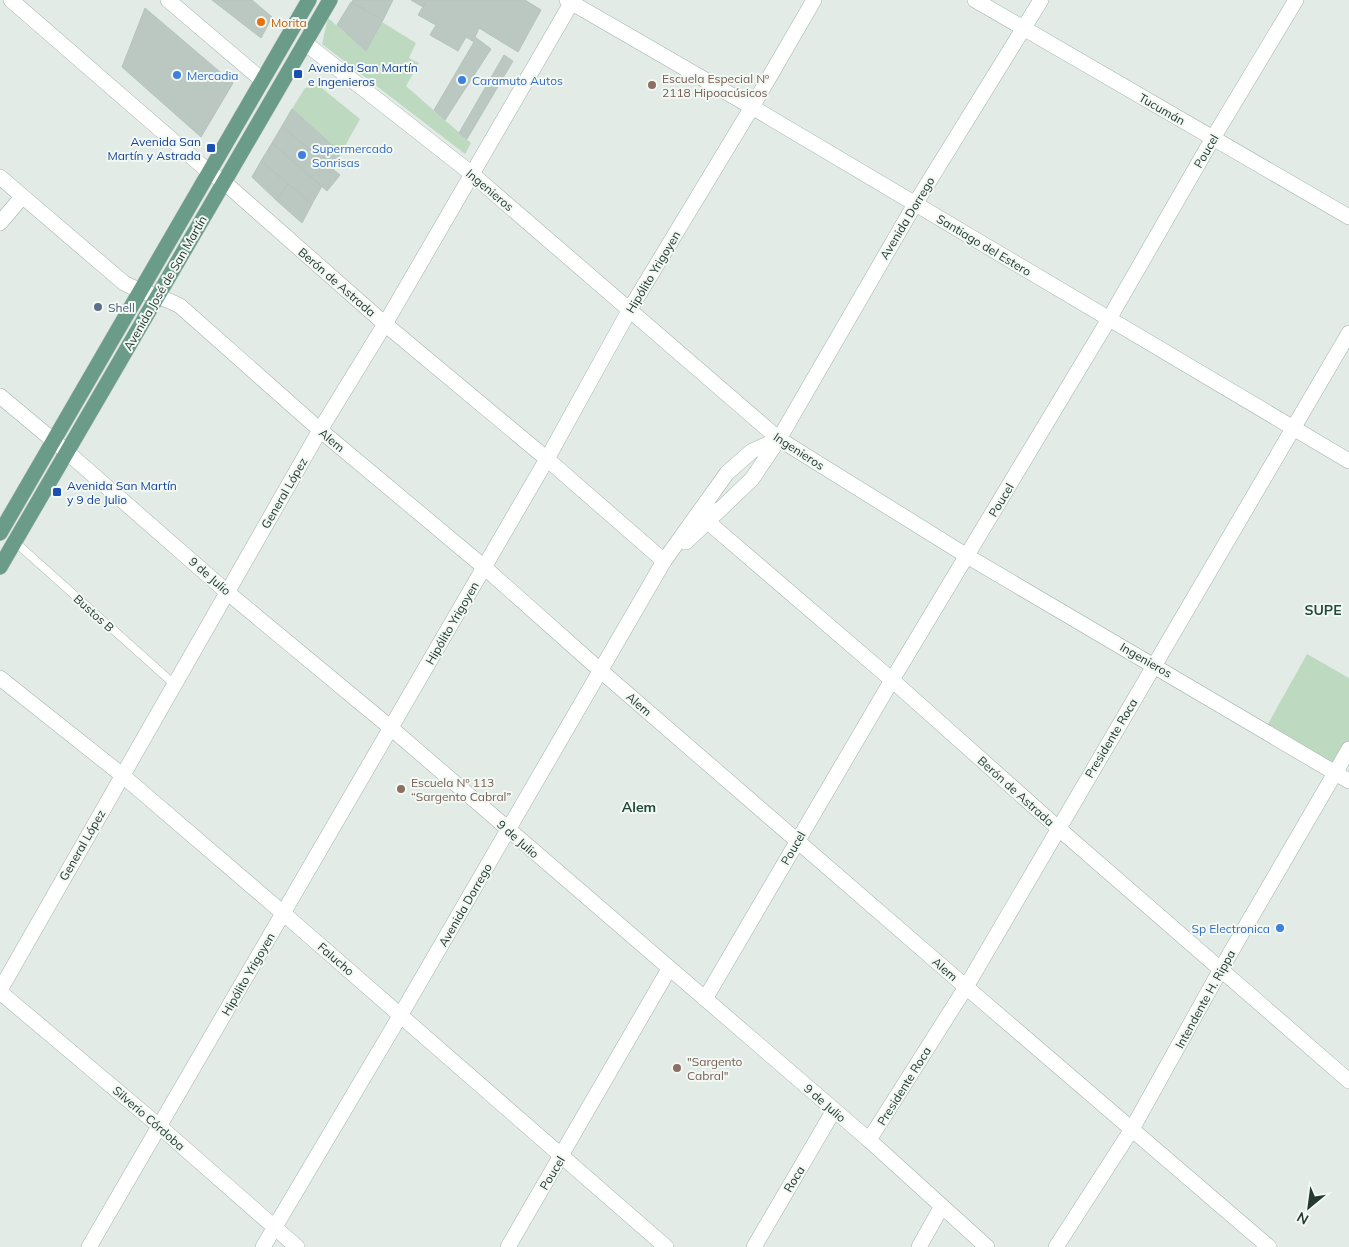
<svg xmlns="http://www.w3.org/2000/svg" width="1349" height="1247" viewBox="0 0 1349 1247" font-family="Mulish,sans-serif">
<rect width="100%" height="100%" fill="#e2ebe6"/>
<path fill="#bddac1" d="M 328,18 L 366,51 L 382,22 L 416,43 L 409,58 L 419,63 L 406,86 L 471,143 L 465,154 L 322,44 Z
M 318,85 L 360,119 L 341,153 L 292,109 L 305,88 Z
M 1307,654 L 1349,678 L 1349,749 L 1335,773 L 1264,731 Z"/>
<path fill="#bbc8c2" stroke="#b5c4bc" d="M 212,0 L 252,0 L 272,17 L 261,38 Z
M 353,0 L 393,0 L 383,20 L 352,3 Z
M 411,0 L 427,0 L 423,7 Z
M 427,0 L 525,0 L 541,10 L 518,52 L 479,28 L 475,37 L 491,49 L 445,120 L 434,110 L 474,42 L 466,37 L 458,51 L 430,35 L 436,25 L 418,15 Z
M 351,2 L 383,20 L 366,51 L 337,25 Z
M 145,8 L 233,83 L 201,137 L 122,67 Z
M 504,55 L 513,61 L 467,139 L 459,133 Z
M 292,109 L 341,153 L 331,168 L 282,126 Z
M 282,126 L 340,175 L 327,191 L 272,143 Z
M 272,143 L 322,186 L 312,204 L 261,161 Z
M 261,161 L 288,184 L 276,200 L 252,177 Z
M 288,184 L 312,204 L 302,223 L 276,200 Z"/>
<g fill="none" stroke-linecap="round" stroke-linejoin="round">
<g stroke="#a5b2ac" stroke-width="9">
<path id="service" d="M 15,542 L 174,684"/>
</g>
<g stroke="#a5b2ac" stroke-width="16">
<path id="minor" d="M 11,0 L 209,172 L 224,182 L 385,324 L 547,459 L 664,561
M 168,0 L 262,80
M 567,0 L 752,107 L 1349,461
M 975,0 L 1349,217
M 305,43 L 472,174 L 779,439 L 967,556 L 1349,781
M 0,177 L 124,283 C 142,293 162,296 180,306 L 320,430 L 484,567 L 601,671 L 966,987 L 1269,1247
M 0,223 L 22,197
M 0,396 L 67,452 L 227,592 L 391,728 L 869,1140 L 987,1247
M 711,509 L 708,522 L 892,680 L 1058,828 L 1349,1081
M 0,990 L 320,430 L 385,324 L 573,0
M 0,992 L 159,1126 L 297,1247
M 705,999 L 892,680 L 1109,319 L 1213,138 L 1296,0
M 869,1140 L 966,987 L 1349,333
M 89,1247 L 547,459 L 630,309 L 752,107 L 814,0
M 508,1247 L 669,969
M 754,1247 L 834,1110
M 919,1247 L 942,1206
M 1056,1247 L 1132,1129 L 1221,969 L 1349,749"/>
</g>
<g stroke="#a5b2ac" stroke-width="16">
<path id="tertiary" d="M 0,678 L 122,775 L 283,913 L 666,1247"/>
</g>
<g stroke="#a2b5ac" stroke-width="16">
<path id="secondary" d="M 686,542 L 752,479 L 779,439 L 915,204 L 1041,0
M 263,1247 L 400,1016 L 664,561 L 727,473 L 752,451 L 779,439"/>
</g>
<g stroke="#c2c8c5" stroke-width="16">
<path id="primary" d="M 0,533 L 309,0
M 0,567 L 330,0"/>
</g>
<use href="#service" stroke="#fff" stroke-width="8"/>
<use href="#minor" stroke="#fff" stroke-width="15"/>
<use href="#tertiary" stroke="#fff" stroke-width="15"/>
<use href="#secondary" stroke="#fff" stroke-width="15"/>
<use href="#primary" stroke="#6b9c89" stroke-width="15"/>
</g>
<circle fill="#e8710a" stroke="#f2f8f4" stroke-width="2" cx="261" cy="22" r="5"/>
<g fill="#1a4fb4" stroke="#f2f8f4" stroke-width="2">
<rect x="293" y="69" width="10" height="10" rx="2.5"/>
<rect x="206" y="143" width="10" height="10" rx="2.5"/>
<rect x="52" y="487" width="10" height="10" rx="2.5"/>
</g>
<g fill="#3f7fe0" stroke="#f2f8f4" stroke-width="2">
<circle cx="177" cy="75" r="5"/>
<circle cx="462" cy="80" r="5"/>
<circle cx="302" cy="155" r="5"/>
<circle cx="1280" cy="928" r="5"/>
</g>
<g fill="#8d6e63" stroke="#f2f8f4" stroke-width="2">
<circle cx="652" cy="85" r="5"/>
<circle cx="401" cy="789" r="5"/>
<circle cx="677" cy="1068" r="5"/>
</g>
<circle fill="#5c6f8a" stroke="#f2f8f4" stroke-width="2" cx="98" cy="307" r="5"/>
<g text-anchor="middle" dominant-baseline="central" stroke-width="4" stroke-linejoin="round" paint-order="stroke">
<g font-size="12" fill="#c56008" stroke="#f2f8f4" text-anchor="start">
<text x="271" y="22">Morita</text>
</g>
<g font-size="12" fill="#164399" stroke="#f2f8f4" text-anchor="start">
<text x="308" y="67">Avenida San Martín<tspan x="308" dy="14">e Ingenieros</tspan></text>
<text x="201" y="141" text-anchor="end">Avenida San<tspan x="201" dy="14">Martín y Astrada</tspan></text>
<text x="67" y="485">Avenida San Martín<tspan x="67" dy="14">y 9 de Julio</tspan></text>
</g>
<g font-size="12" fill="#366cbe" stroke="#f2f8f4" text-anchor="start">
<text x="187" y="75">Mercadia</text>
<text x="472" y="80">Caramuto Autos</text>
<text x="312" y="148">Supermercado<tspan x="312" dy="14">Sonrisas</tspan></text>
<text x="1270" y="928" text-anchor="end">Sp Electronica</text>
</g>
<g font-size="12" fill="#785e54" stroke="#f2f8f4" text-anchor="start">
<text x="662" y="78">Escuela Especial Nº<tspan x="662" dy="14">2118 Hipoacúsicos</tspan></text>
<text x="411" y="782">Escuela Nº 113<tspan x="411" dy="14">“Sargento Cabral”</tspan></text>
<text x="687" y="1061">"Sargento<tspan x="687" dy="14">Cabral"</tspan></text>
</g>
<g font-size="12" fill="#243a31" stroke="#f2f8f4">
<text transform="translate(1162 109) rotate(30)">Tucumán</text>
<text transform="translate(1206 151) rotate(-60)">Poucel</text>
<text transform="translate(490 190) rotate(40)">Ingenieros</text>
<text transform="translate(907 218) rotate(-59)">Avenida Dorrego</text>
<text transform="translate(984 245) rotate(31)">Santiago del Estero</text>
<text transform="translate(653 272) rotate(-59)">Hipólito Yrigoyen</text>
<text transform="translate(337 282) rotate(41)">Berón de Astrada</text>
<text transform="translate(165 283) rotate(-60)">Avenida José de San Martín</text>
<text transform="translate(332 440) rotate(40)">Alem</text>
<text transform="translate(799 451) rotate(33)">Ingenieros</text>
<text transform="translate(284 493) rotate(-60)">General López</text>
<text transform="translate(1001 500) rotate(-59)">Poucel</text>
<text transform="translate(210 576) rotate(41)">9 de Julio</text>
<text transform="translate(94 613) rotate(42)">Bustos B</text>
<text transform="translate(452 623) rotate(-60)">Hipólito Yrigoyen</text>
<text transform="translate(1146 660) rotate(30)">Ingenieros</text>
<text transform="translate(639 704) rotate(41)">Alem</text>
<text transform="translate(1111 738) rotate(-59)">Presidente Roca</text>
<text transform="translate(1016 791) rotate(42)">Berón de Astrada</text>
<text transform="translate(518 839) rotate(41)">9 de Julio</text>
<text transform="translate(82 845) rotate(-60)">General López</text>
<text transform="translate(793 848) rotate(-60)">Poucel</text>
<text transform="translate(465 905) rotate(-60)">Avenida Dorrego</text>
<text transform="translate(336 959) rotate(41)">Falucho</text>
<text transform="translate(945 969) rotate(41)">Alem</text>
<text transform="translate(248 974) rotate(-60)">Hipólito Yrigoyen</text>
<text transform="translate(1205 999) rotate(-61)">Intendente H. Rippa</text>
<text transform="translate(904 1086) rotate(-58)">Presidente Roca</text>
<text transform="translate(825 1103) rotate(41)">9 de Julio</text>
<text transform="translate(149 1118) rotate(41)">Silverio Córdoba</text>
<text transform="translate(552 1173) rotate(-59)">Poucel</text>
<text transform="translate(794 1179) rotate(-59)">Roca</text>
</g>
<g font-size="12" fill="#4e5e75" stroke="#f2f8f4" text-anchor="start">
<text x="108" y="307">Shell</text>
</g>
<g font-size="14" font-weight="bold" fill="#224a3b" stroke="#f2f8f4">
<text x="1323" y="610">SUPE</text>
<text x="639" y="807">Alem</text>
</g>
</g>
<g transform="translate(1309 1207) rotate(209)" stroke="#f2f8f4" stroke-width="4" paint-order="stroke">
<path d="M0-4L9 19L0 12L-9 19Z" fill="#243a31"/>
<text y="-8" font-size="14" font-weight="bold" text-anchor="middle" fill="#243a31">N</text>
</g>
</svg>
